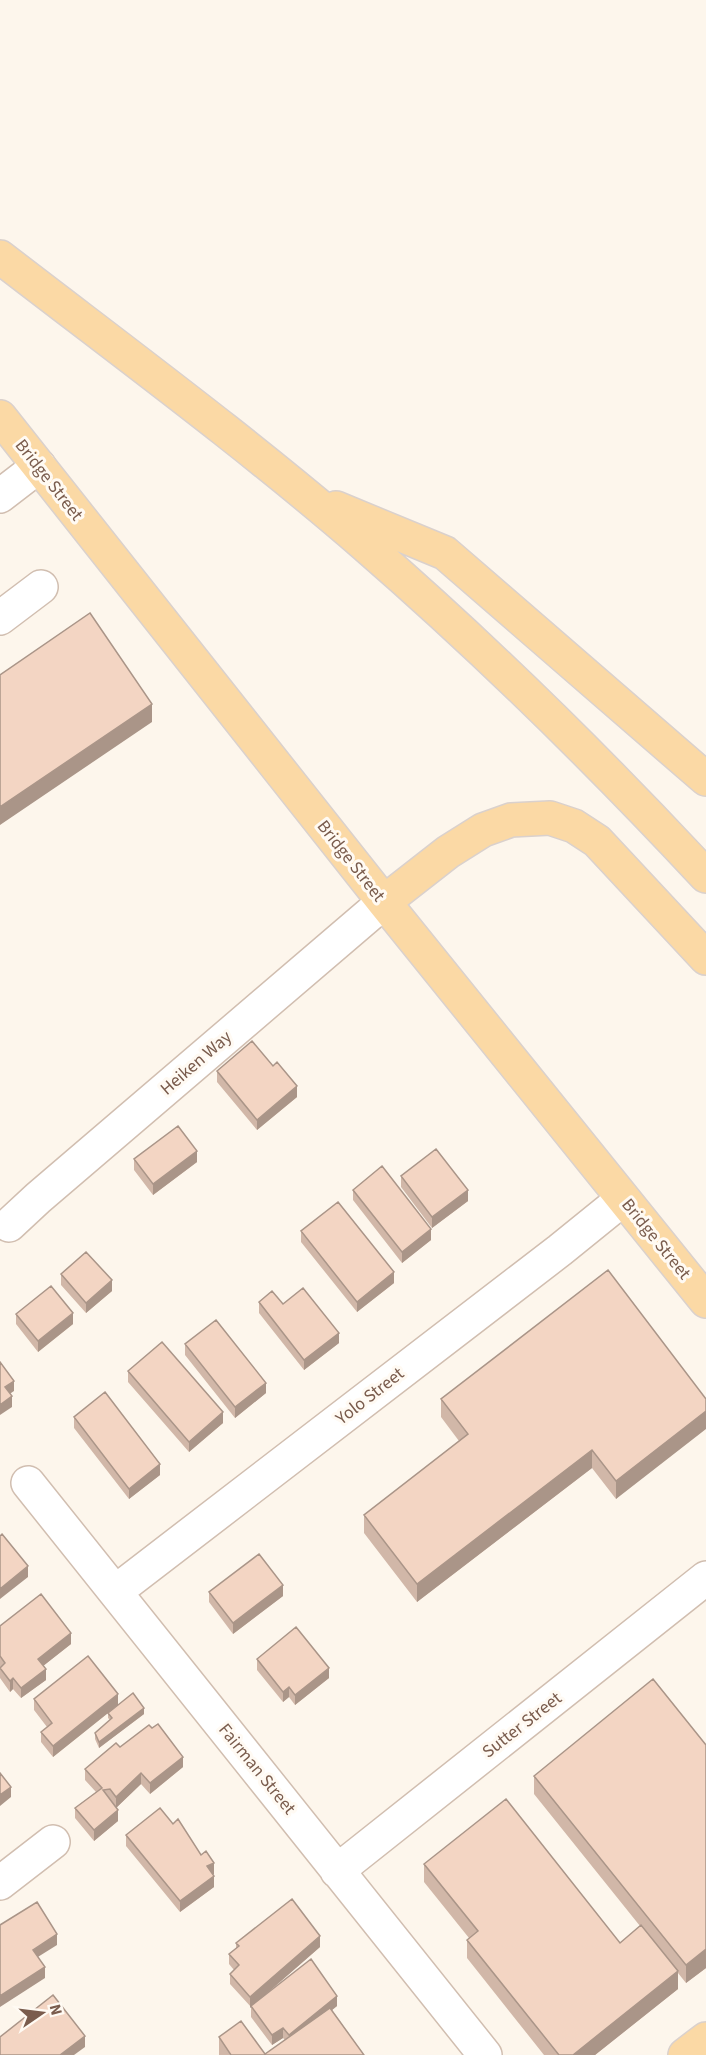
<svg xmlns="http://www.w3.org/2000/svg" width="706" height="2055" viewBox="0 0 706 2055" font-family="'Source Sans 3',sans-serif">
<rect width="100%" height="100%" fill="#fdf6ec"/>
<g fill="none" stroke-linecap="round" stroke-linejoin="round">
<g stroke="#d1beb0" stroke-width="36">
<path id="minor" d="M 0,496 L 39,466
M 0,618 L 41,587
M 9,1225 L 38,1198 L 384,902
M 28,1483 L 485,2055
M 115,1592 L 560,1250 L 623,1199
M 337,1871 L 706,1578
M 0,1883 L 53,1842"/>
</g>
<g stroke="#dad1cd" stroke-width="36">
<path id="major" d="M 0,257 C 122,351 247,443 364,544 C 484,648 598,760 706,876
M 0,417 L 384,902 L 706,1301
M 336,508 L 445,553 L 706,779
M 384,902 L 448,852 L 483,830 L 511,820 L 550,818 L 574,826 L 597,841 L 706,958
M 685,2055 L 706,2039"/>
</g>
<use href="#minor" stroke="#fff" stroke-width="33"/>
<use href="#major" stroke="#fbd9a5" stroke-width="33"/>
</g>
<path fill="#d1b7a8" d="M 217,1071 L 297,1097 L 257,1130 L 217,1082 Z
M 134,1159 L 197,1162 L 153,1195 L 134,1170 Z
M 401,1176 L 468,1201 L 432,1228 L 401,1187 Z
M 353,1190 L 431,1240 L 402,1263 L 353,1200 Z
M 301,1231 L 394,1283 L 357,1312 L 301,1242 Z
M 61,1274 L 112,1291 L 86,1313 L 61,1285 Z
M 259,1302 L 283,1304 L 339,1343 L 304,1370 L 259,1313 Z
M 16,1314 L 73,1324 L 38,1352 L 16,1324 Z
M 185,1344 L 266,1393 L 235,1418 L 185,1355 Z
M 128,1371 L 223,1423 L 189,1452 L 128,1382 Z
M 441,1399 L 706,1399 L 616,1499 L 592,1468 L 417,1602 L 364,1533 L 364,1515 L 459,1441 L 441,1417 Z
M 74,1417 L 160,1475 L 129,1499 L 74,1428 Z
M 209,1592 L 283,1596 L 233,1634 L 209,1602 Z
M 0,1626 L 71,1644 L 43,1666 L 46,1680 L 21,1698 L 13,1689 L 10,1692 L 0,1678 Z
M 257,1659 L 329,1678 L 295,1705 L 289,1697 L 283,1702 L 257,1670 Z
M 34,1699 L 118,1705 L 144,1714 L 99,1748 L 95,1739 L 95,1733 L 110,1720 L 108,1718 L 108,1713 L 53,1757 L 41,1742 L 41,1732 L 47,1727 L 34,1710 Z
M 706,1745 L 706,1968 L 686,1983 L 678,1973 L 678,1989 L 595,2055 L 544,2055 L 467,1958 L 467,1940 L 469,1938 L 424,1882 L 424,1864 L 620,1943 L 640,1926 L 534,1794 L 534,1776 Z
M 120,1747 L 183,1767 L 150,1794 L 141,1784 L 116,1808 L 118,1821 L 94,1841 L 75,1818 L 75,1808 L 96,1792 L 85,1780 L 85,1769 Z
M 173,1824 L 201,1855 L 214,1874 L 212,1874 L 214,1887 L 180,1912 L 126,1846 L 126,1835 Z
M 236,1943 L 320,1947 L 264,1996 L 337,2006 L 332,2010 L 364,2055 L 219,2055 L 219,2037 L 265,2054 L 285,2040 L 283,2038 L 272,2045 L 251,2017 L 251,2007 L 230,1984 L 230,1974 L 234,1970 L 229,1964 L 229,1954 L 236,1948 Z"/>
<path fill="#aa9588" d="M 152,704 L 152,722 L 0,825 L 0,807 Z
M 297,1086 L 297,1097 L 257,1130 L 257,1120 Z
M 197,1151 L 197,1162 L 153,1195 L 153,1184 Z
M 468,1190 L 468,1201 L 432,1228 L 432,1217 Z
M 431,1229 L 431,1240 L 402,1263 L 402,1252 Z
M 394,1272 L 394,1283 L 357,1312 L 357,1302 Z
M 112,1280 L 112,1291 L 86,1313 L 86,1303 Z
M 73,1313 L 73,1324 L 38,1352 L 38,1341 Z
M 339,1333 L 339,1343 L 304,1370 L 304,1360 Z
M 14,1381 L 14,1391 L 5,1397 L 5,1387 Z
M 266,1383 L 266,1393 L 235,1418 L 235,1407 Z
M 12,1396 L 12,1407 L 0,1415 L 0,1405 Z
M 706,1411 L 706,1429 L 616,1499 L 616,1481 Z
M 223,1412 L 223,1423 L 189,1452 L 189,1442 Z
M 592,1450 L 592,1468 L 417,1602 L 417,1584 Z
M 160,1464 L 160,1475 L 129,1499 L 129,1489 Z
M 28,1566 L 28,1577 L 0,1599 L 0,1589 Z
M 283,1585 L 283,1596 L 233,1634 L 233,1623 Z
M 71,1633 L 71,1644 L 38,1670 L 38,1659 Z
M 329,1668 L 329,1678 L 295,1705 L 295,1695 Z
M 46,1669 L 46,1680 L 21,1698 L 21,1688 Z
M 13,1678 L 13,1689 L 10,1692 L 10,1681 Z
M 289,1687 L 289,1697 L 283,1702 L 283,1692 Z
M 118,1694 L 118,1705 L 53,1757 L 53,1746 Z
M 144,1708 L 144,1714 L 99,1748 L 99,1742 Z
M 183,1757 L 183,1767 L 150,1794 L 150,1783 Z
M 141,1773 L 141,1784 L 116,1808 L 116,1797 Z
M 11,1787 L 11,1797 L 0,1806 L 0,1795 Z
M 118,1810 L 118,1821 L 94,1841 L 94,1830 Z
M 214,1863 L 214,1874 L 207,1877 L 207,1866 Z
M 214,1876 L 214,1887 L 180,1912 L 180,1901 Z
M 57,1934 L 57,1945 L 33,1960 L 33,1950 Z
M 320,1936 L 320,1947 L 250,2008 L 250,1997 Z
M 706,1949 L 706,1968 L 686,1983 L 686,1965 Z
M 45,1967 L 45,1978 L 0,2007 L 0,1996 Z
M 678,1971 L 678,1989 L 595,2055 L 573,2055 Z
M 337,1996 L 337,2006 L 289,2045 L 289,2035 Z
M 283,2028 L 283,2038 L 272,2045 L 272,2035 Z
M 85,2036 L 85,2047 L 74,2055 L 60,2055 Z"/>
<path fill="#f3d5c3" stroke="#aa9588" stroke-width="1.5" d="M 90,613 L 152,704 L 0,807 L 0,675 Z
M 252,1041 L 273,1066 L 277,1062 L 297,1086 L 257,1120 L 217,1071 Z
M 178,1126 L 197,1151 L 153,1184 L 134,1159 Z
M 436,1149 L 468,1190 L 432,1217 L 401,1176 Z
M 382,1166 L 431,1229 L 402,1252 L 353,1190 Z
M 338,1202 L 394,1272 L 357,1302 L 301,1231 Z
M 86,1252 L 112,1280 L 86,1303 L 61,1274 Z
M 608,1270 L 706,1399 L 706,1411 L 616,1481 L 592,1450 L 417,1584 L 364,1515 L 468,1434 L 441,1399 Z
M 51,1286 L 73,1313 L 38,1341 L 16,1314 Z
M 303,1288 L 339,1333 L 304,1360 L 259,1302 L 272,1291 L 283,1304 Z
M 216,1320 L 266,1383 L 235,1407 L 185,1344 Z
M 162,1342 L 223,1412 L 189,1442 L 128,1371 Z
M 0,1362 L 14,1381 L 5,1387 L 12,1396 L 0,1405 Z
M 105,1392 L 160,1464 L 129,1489 L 74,1417 Z
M 2,1534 L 28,1566 L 0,1589 L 0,1536 Z
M 259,1554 L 283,1585 L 233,1623 L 209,1592 Z
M 41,1594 L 71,1633 L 38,1659 L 46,1669 L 21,1688 L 13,1678 L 10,1681 L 0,1668 L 5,1663 L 0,1656 L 0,1626 Z
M 296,1627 L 329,1668 L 295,1695 L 289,1687 L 283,1692 L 257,1659 Z
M 88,1656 L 118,1694 L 53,1746 L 41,1732 L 52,1723 L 34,1699 Z
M 653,1679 L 706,1745 L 706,1949 L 686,1965 L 534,1776 Z
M 133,1693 L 144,1708 L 99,1742 L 95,1733 L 112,1718 L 108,1713 Z
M 158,1724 L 183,1757 L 150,1783 L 141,1773 L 116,1797 L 110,1789 L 103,1790 L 118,1810 L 94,1830 L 75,1808 L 102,1788 L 85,1769 L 116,1743 L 120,1747 L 149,1725 L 152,1728 Z
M 0,1773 L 11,1787 L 0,1795 Z
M 506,1799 L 620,1943 L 641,1925 L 678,1971 L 573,2055 L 559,2055 L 467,1940 L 478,1931 L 424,1864 Z
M 160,1808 L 173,1824 L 178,1819 L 201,1855 L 206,1851 L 214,1863 L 207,1866 L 214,1876 L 180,1901 L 126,1835 Z
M 292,1899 L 320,1936 L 250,1997 L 230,1974 L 239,1965 L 229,1954 L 239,1946 L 236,1943 Z
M 37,1902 L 57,1934 L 33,1950 L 45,1967 L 0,1996 L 0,1925 Z
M 311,1959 L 337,1996 L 289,2035 L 283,2028 L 272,2035 L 251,2006 Z
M 53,1995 L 85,2036 L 60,2055 L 0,2055 L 0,2037 Z
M 330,2008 L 364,2055 L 231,2055 L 219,2037 L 241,2021 L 265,2054 Z"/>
<g text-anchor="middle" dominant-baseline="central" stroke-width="6" stroke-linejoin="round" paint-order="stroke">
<g font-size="18" fill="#7a5c4d" stroke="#fffaf3">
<text transform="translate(49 480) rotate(52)">Bridge Street</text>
<text transform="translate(351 861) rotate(52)">Bridge Street</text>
<text transform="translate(196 1063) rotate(-41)">Heiken Way</text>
<text transform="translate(656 1239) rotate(51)">Bridge Street</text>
<text transform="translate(370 1396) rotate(-38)">Yolo Street</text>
<text transform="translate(522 1725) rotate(-38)">Sutter Street</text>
<text transform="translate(257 1769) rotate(51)">Fairman Street</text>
</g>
</g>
<g transform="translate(42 2013) rotate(76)" stroke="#fffaf3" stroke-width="4.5" paint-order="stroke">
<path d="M0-4.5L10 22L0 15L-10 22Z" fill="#7a5c4d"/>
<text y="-9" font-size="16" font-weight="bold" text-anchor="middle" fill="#7a5c4d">N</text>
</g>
</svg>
